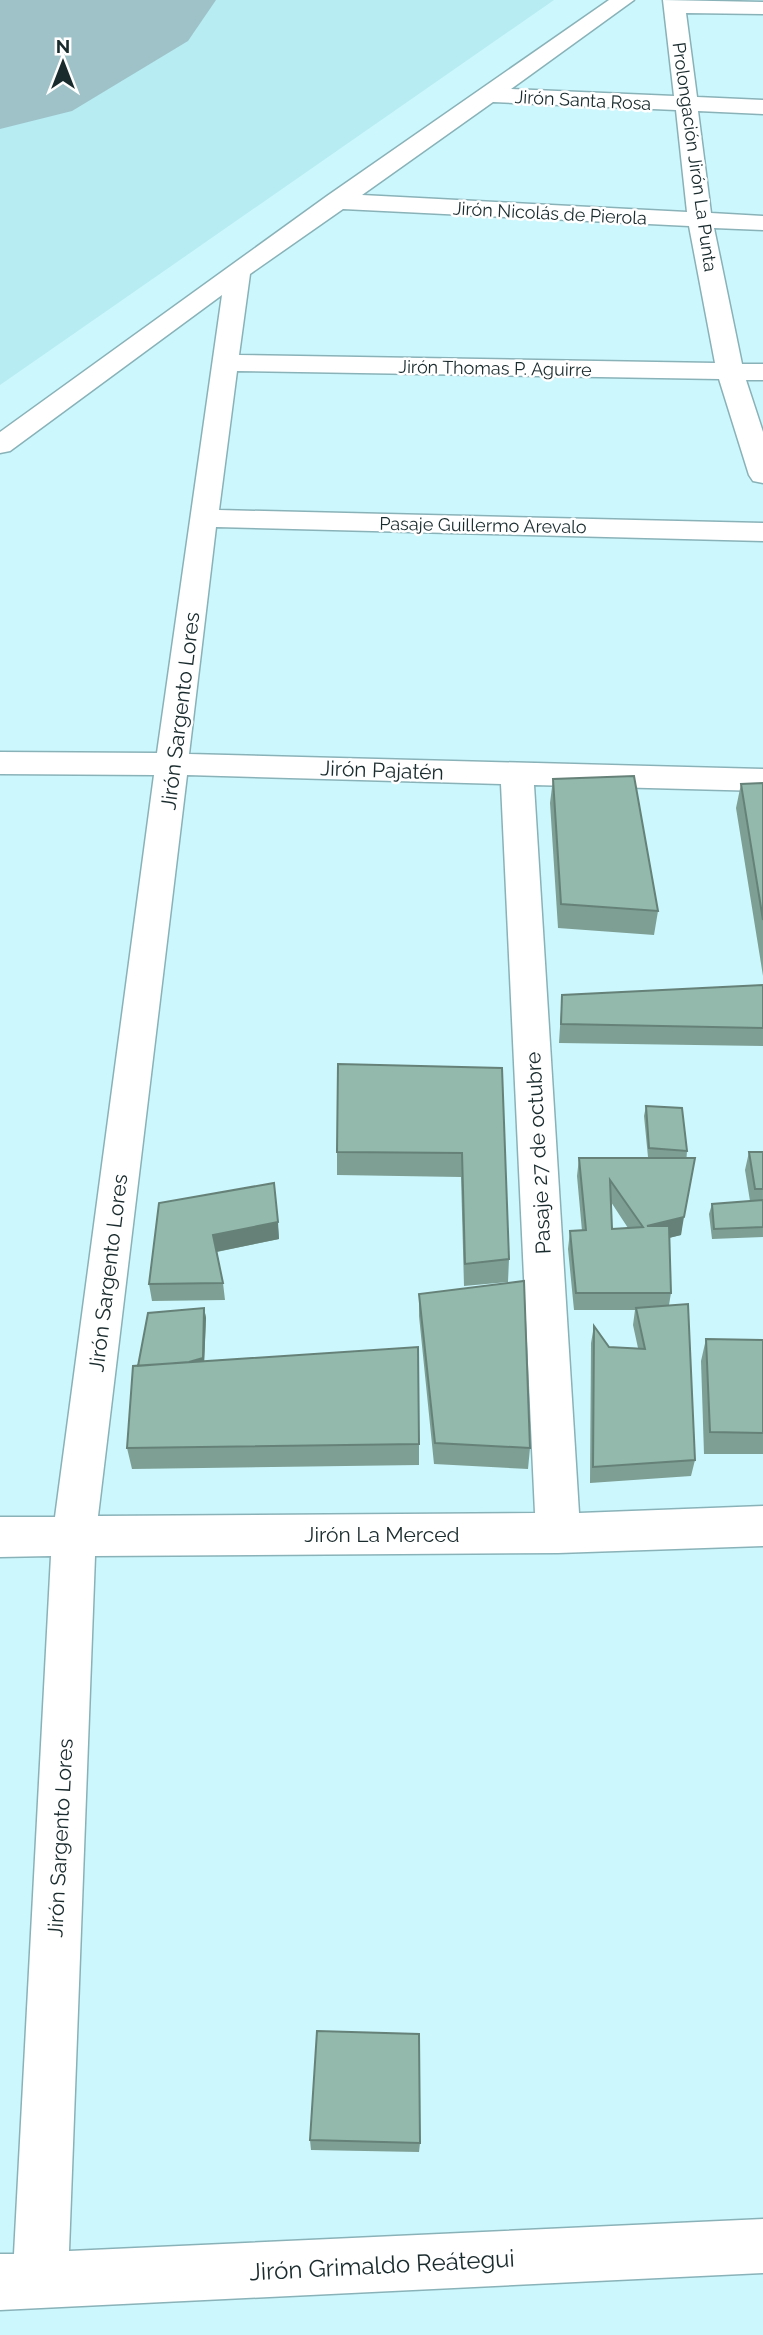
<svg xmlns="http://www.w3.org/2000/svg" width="763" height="2335" viewBox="0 0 763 2335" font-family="Raleway,sans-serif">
<rect width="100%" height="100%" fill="#ccf7fd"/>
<path fill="#b7ecf3" d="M 0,0 L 554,0 L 0,385 Z"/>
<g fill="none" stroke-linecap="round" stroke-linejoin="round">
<path fill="#9ec2c8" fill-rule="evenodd" d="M 0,0 L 216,0 L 188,41 L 72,111 L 0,129 Z"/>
<g stroke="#89b2b8" stroke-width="3">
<path id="minor" d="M 609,0 L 634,0 L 511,89 L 674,96 L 663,0 L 763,2 L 763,14 L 686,13 L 697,97 L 763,100 L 763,114 L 698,111 L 711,213 L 763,216 L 763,230 L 714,228 L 742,364 L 763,364 L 763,380 L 746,380 L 763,432 L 763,483 L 753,481 L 749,475 L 719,379 L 237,371 L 219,510 L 763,523 L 763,541 L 216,527 L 189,754 L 763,769 L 763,791 L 534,785 L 579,1513 L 763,1506 L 763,1546 L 558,1553 L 95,1556 L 69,2251 L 763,2219 L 763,2273 L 0,2310 L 0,2254 L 14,2254 L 51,1556 L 0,1557 L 0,1517 L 55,1517 L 154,775 L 0,774 L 0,752 L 157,753 L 222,295 L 10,451 L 0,453 L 0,432 L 327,196 ZM 493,102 L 676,110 L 687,212 L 362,195 ZM 343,209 L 689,226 L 715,363 L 239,355 L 250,274 ZM 187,775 L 501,784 L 535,1513 L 98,1516 Z"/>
</g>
<use href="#minor" fill="#fff" fill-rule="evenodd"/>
</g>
<path fill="#7e9f94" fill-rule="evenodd" d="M 553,779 L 658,911 L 654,935 L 558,928 L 550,803 Z
M 763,783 L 763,976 L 736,808 L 741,784 Z
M 763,985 L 763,1046 L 559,1043 L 562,995 Z
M 502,1068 L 509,1259 L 508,1282 L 464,1286 L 461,1177 L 337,1175 L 337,1152 Z
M 646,1106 L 687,1151 L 681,1235 L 669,1238 L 671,1293 L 669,1305 L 695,1460 L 691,1476 L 590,1483 L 591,1343 L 594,1326 L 609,1347 L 638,1348 L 633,1325 L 635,1310 L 574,1310 L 568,1249 L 570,1231 L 582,1231 L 577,1176 L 579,1158 L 657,1158 L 648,1157 L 644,1116 ZM 611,1202 L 628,1228 L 612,1229 Z
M 749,1152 L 763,1152 L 763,1237 L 712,1239 L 709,1214 L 712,1204 L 750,1201 L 745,1170 Z
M 274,1183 L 279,1239 L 217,1252 L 223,1283 L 225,1300 L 152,1301 L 149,1284 Z
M 419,1294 L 530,1448 L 528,1469 L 434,1464 L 419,1316 Z
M 204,1308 L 206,1318 L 204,1361 L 419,1444 L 419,1465 L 132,1469 L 127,1448 L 138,1366 Z
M 706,1339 L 763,1340 L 763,1454 L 704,1454 L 701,1361 Z
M 310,2140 L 420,2143 L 419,2152 L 311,2150 Z"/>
<path fill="#668278" d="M 684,1217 L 681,1235 L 644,1244 L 647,1226 Z
M 278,1222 L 279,1239 L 215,1252 L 213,1235 Z
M 204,1308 L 206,1318 L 204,1367 L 135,1379 Z"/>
<path fill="#92b9ac" stroke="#668278" stroke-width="2" fill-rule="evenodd" d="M 634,776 L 658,911 L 561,904 L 553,779 Z
M 763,783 L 763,920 L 741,784 Z
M 763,985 L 763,1028 L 561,1024 L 562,995 Z
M 338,1064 L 502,1068 L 509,1259 L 465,1264 L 462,1153 L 337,1152 Z
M 646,1106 L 682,1108 L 687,1151 L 649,1148 Z
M 749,1152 L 763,1152 L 763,1189 L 755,1189 Z
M 579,1158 L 695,1158 L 684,1217 L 647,1226 L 669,1226 L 671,1293 L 576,1293 L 570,1231 L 586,1230 ZM 610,1180 L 643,1227 L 612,1229 Z
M 274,1183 L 278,1222 L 213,1235 L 223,1283 L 149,1284 L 159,1203 Z
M 763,1200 L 763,1227 L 714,1229 L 712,1204 Z
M 524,1281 L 530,1448 L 435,1443 L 419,1294 Z
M 688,1304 L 695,1460 L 593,1467 L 594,1326 L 609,1347 L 645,1349 L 636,1308 Z
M 204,1308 L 203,1358 L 189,1362 L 138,1366 L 148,1313 Z
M 706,1339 L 763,1340 L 763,1433 L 710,1432 Z
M 418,1347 L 419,1444 L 127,1448 L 133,1366 Z
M 317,2031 L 419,2034 L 420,2143 L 310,2140 Z"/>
<g text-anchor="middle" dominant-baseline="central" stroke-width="5" stroke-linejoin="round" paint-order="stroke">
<g font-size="18" fill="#1a2b2d" stroke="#fff">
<text transform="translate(583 100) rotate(3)">Jirón Santa Rosa</text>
<text transform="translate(695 157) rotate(82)">Prolongación Jirón La Punta</text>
<text transform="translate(550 213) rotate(3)">Jirón Nicolás de Pierola</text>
<text transform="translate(495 368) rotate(1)">Jirón Thomas P. Aguirre</text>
<text transform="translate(483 525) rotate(1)">Pasaje Guillermo Arevalo</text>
</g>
<g font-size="21" fill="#1a2b2d" stroke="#fff">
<text transform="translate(180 711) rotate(-83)">Jirón Sargento Lores</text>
<text transform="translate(382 770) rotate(2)">Jirón Pajatén</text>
<text transform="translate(538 1153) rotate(-93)">Pasaje 27 de octubre</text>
<text transform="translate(108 1273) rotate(-83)">Jirón Sargento Lores</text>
<text x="382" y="1534">Jirón La Merced</text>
<text transform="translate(60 1838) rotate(-87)">Jirón Sargento Lores</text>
</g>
<g font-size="24" fill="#1a2b2d" stroke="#fff">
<text transform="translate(382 2265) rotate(-3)">Jirón Grimaldo Reátegui</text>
</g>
</g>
<g transform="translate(63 63)" stroke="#ffffff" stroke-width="5" paint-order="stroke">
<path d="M0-5L12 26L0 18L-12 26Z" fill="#1a2b2d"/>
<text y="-10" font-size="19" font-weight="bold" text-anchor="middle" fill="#1a2b2d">N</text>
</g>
</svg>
